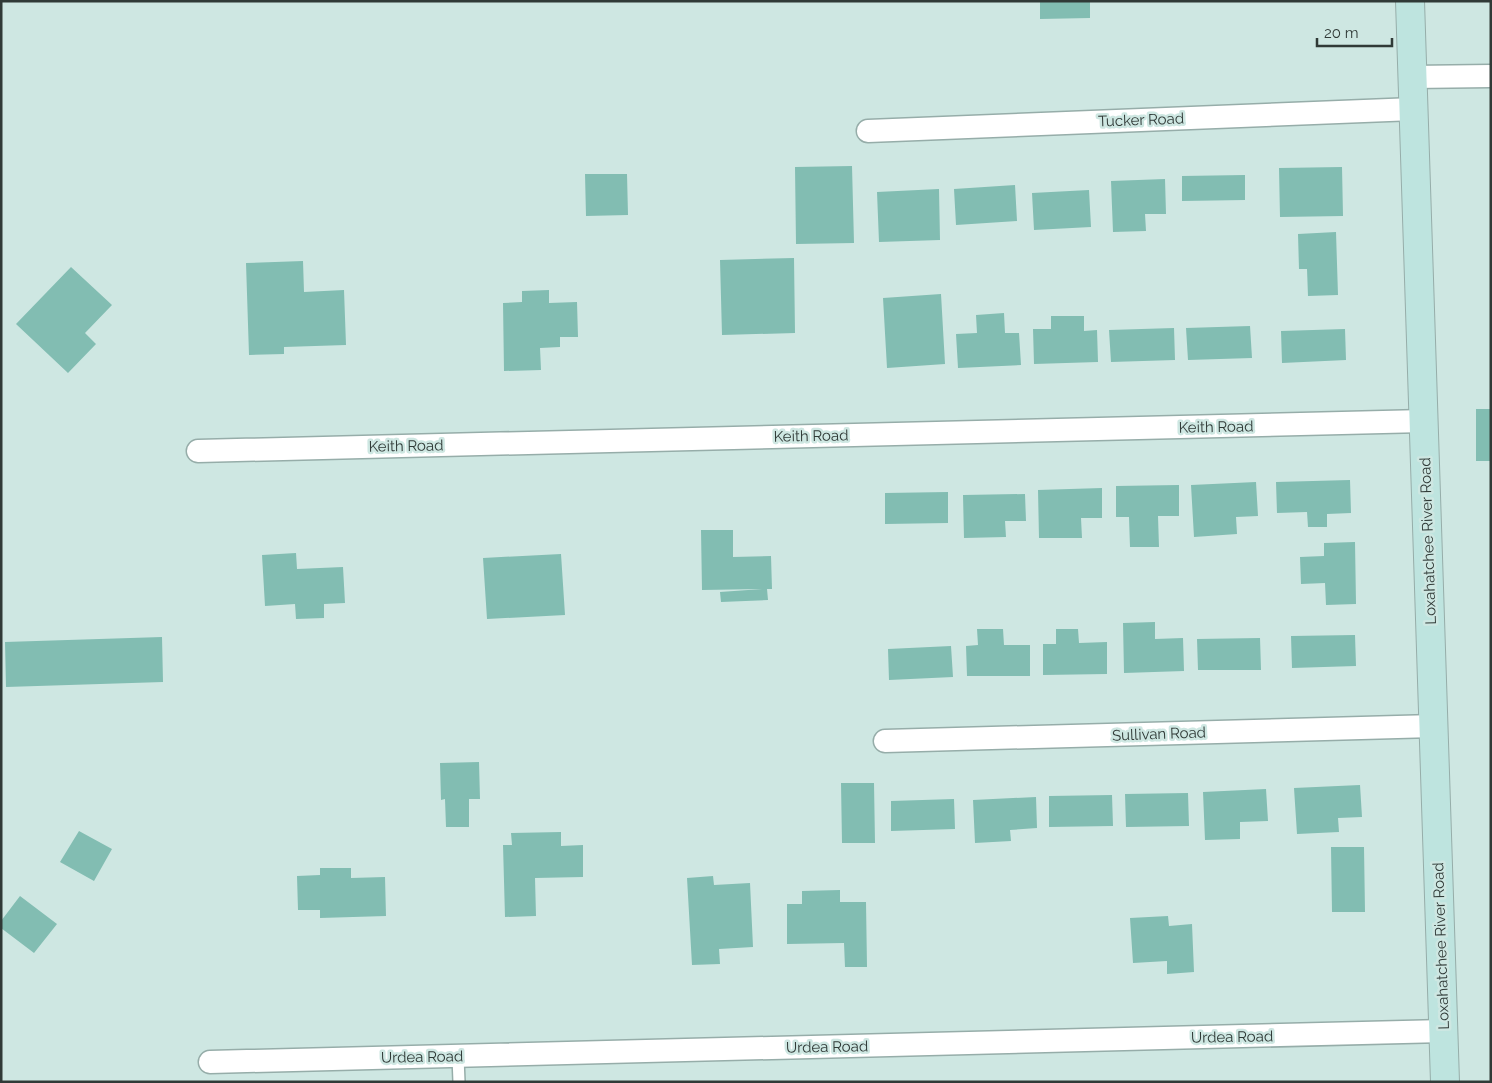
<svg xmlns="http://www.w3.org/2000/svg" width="1492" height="1083" viewBox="0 0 1492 1083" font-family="Raleway,sans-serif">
<rect width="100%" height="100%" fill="#cee7e2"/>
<path fill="#82bdb2" d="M 1040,1 L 1090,1 L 1090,18 L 1040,19 Z
M 852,166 L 854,243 L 796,244 L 795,167 Z
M 1342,167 L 1343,216 L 1280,217 L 1279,168 Z
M 585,174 L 627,174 L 628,215 L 586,216 Z
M 1245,175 L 1245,200 L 1182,201 L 1182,176 Z
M 1165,179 L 1166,214 L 1145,214 L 1146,231 L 1113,232 L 1111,181 Z
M 1015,185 L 1017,221 L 956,225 L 954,189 Z
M 939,189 L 940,240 L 879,242 L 877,192 Z
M 1089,190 L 1091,227 L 1034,230 L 1032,193 Z
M 1336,232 L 1338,295 L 1308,296 L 1307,269 L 1299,269 L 1298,234 Z
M 794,258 L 795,333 L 722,335 L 720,260 Z
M 303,261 L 304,292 L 344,290 L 346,345 L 284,347 L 284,354 L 249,355 L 246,263 Z
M 71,267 L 112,305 L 85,333 L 96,344 L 68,373 L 16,324 Z
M 549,290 L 549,303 L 577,302 L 578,337 L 560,337 L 560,347 L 540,348 L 541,370 L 504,371 L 503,303 L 522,302 L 522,291 Z
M 941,294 L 945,364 L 887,368 L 883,298 Z
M 1004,313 L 1005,333 L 1019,333 L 1021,365 L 958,368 L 956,334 L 977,333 L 976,315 Z
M 1051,316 L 1084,316 L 1084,331 L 1097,330 L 1098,362 L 1034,364 L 1033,329 L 1051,329 Z
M 1250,326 L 1252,358 L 1188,360 L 1186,328 Z
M 1174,328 L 1175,360 L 1111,362 L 1109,330 Z
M 1345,329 L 1346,360 L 1282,363 L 1281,331 Z
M 1476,409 L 1491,409 L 1491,461 L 1476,461 Z
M 1350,480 L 1351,513 L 1327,514 L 1327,527 L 1308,527 L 1307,512 L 1277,513 L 1276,482 Z
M 1256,482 L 1258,516 L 1236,517 L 1237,534 L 1194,537 L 1191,485 Z
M 1179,485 L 1179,516 L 1158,516 L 1159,547 L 1130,547 L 1129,517 L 1116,517 L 1116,486 Z
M 1102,488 L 1102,518 L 1081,518 L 1082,538 L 1039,538 L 1038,490 Z
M 948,492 L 948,523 L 885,524 L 885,493 Z
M 1025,494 L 1026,521 L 1005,521 L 1006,537 L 964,538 L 963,495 Z
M 701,530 L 733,530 L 733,557 L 771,556 L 772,589 L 767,589 L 768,600 L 721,602 L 720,592 L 762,589 L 702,590 Z
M 1355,542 L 1356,604 L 1326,605 L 1325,583 L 1301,584 L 1300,557 L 1324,556 L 1324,543 Z
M 296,553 L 297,569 L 343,567 L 345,603 L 324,604 L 324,618 L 296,619 L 295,604 L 265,606 L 262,555 Z
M 561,554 L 565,615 L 487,619 L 483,558 Z
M 1155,622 L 1155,639 L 1183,638 L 1184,671 L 1124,673 L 1123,623 Z
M 977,629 L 1003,629 L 1004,645 L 1030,645 L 1030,676 L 967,676 L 966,646 L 978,645 Z
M 1056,629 L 1078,629 L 1079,643 L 1107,642 L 1107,674 L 1043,675 L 1043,644 L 1056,644 Z
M 1355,635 L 1356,666 L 1292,668 L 1291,636 Z
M 162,637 L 163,682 L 6,687 L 5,642 Z
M 1260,638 L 1261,670 L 1198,670 L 1197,639 Z
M 951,646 L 953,677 L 889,680 L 888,649 Z
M 479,762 L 480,799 L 469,799 L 469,827 L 446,827 L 445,799 L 441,800 L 440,763 Z
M 841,783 L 874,783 L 875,843 L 842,843 Z
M 1360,785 L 1362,817 L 1338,818 L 1339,832 L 1297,834 L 1294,788 Z
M 1266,789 L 1268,821 L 1240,822 L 1240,839 L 1205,840 L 1203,792 Z
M 1188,793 L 1189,826 L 1126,827 L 1125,794 Z
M 1112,795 L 1113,826 L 1049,827 L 1049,796 Z
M 1036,797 L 1037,828 L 1010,830 L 1011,841 L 975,843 L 973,800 Z
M 954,799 L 955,829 L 891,831 L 891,801 Z
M 79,831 L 112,849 L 94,881 L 60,862 Z
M 561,832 L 561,846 L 583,845 L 583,877 L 535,878 L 536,916 L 505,917 L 503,845 L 512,845 L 511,833 Z
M 1331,847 L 1364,847 L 1365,912 L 1332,912 Z
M 320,868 L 351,868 L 351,878 L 385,877 L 386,916 L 320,918 L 320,910 L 298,910 L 297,876 L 320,875 Z
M 713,876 L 714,885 L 750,883 L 753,947 L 719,949 L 720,964 L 692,965 L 687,878 Z
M 840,890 L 840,902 L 866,902 L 867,967 L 845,967 L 844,943 L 787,944 L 787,904 L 802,904 L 802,891 Z
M 20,896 L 57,924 L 34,953 L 1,928 L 1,921 Z
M 1168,916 L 1169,926 L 1192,924 L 1194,972 L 1167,974 L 1167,961 L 1133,963 L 1130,918 Z"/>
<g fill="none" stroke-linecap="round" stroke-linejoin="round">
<g stroke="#96ada9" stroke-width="14">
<path id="lane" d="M 458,1057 L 459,1082"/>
</g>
<g stroke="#96ada9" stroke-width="25">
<path id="street" d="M 1412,77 L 1491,76
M 868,131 L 1414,109
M 198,451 L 1424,421
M 885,741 L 1434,726
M 210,1062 L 1444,1031"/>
</g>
<g stroke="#96ada9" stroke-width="30">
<path id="secondary" d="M 1410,1 L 1445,1082"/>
</g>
<use href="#lane" stroke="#fff" stroke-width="11"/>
<use href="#street" stroke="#fff" stroke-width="22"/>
<use href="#secondary" stroke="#bee4df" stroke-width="28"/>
</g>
<g text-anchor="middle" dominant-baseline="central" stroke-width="5" stroke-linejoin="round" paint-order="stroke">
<g font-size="15" fill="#303a37" stroke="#cee7e2">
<text transform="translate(1141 120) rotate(-2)">Tucker Road</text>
<text transform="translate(1216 427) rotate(-1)">Keith Road</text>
<text transform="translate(811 436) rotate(-1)">Keith Road</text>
<text transform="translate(406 446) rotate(-1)">Keith Road</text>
<text transform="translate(1428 541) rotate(-92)">Loxahatchee River Road</text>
<text transform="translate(1159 734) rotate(-2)">Sullivan Road</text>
<text transform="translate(1441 946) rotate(-92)">Loxahatchee River Road</text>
<text transform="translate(1232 1037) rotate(-1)">Urdea Road</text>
<text transform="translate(827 1047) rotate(-1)">Urdea Road</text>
<text transform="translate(422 1057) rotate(-1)">Urdea Road</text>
</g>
</g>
<rect width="1492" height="1083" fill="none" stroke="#303a37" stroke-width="5"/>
<path d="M1317 38v8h75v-8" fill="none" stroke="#303a37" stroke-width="2.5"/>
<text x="1324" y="38" font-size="15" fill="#303a37" stroke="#cee7e2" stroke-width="4" paint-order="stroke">20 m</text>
</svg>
